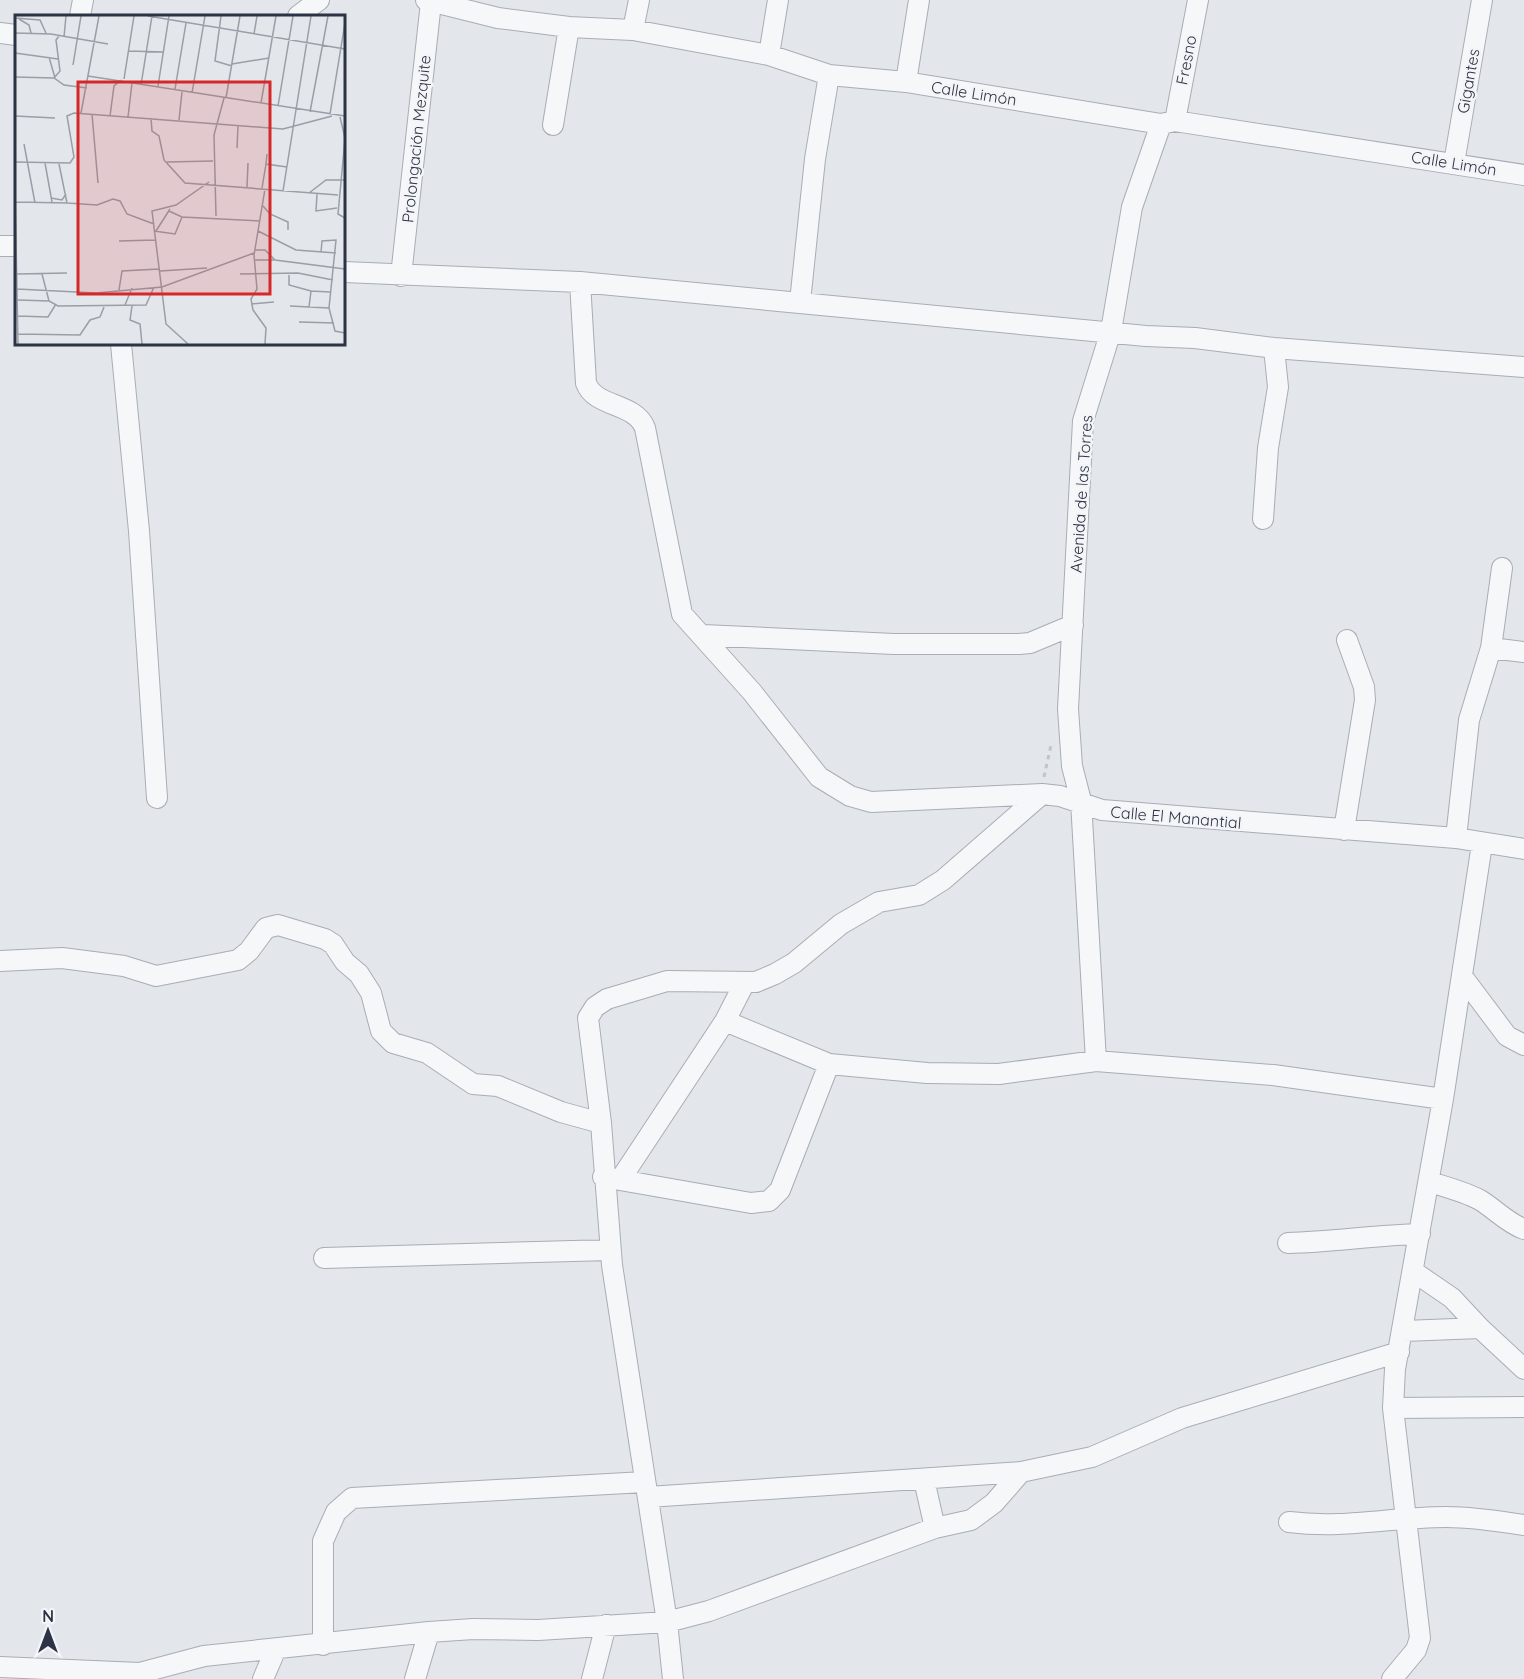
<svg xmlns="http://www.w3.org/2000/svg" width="1524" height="1679" viewBox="0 0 1524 1679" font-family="Quicksand,sans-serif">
<rect width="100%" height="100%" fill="#e3e6eb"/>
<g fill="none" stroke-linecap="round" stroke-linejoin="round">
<g stroke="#a8adb6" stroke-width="22">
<path id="street" d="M 426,0 L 498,18 L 569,27 L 633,30 L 769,55 L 829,75 L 906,82 L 1161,124 L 1175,121 L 1524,175
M 80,16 L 83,0
M 298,16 L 319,0
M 633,30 L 639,0
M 0,33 L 16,35
M 769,55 L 778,0
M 906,82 L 919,0
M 1175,121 L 1198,0
M 553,125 L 569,27
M 1454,163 L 1482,0
M 0,246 L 16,246
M 344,272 L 580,282 L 1146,336 L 1195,338 L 1274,348 L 1524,367
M 401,276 L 431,2
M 580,282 L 586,383 C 595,408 635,402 645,428 L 682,614 L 752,692 L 819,777 L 850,796 L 871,802 L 1042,794 L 1060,796 L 1102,810 L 1456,838 L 1524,849
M 800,302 L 815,159 L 829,75
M 121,344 L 139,531 L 157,798
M 1263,519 L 1268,448 L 1278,387 L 1274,348
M 1502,568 L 1491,648 L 1524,652
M 703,635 L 894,644 L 1019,644 L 1030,643 L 1073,625
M 1344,830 L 1365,700 L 1364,687 L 1347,640
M 1456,838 L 1469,720 L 1491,648
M 0,961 L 62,958 L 124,966 L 156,976 L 238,960 L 249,951 L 266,928 L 278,925 L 325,939 L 333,944 L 345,962 L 359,974 L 371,993 L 381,1031 L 393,1043 L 427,1053 L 473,1084 L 498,1086 L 561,1112 L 601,1123
M 1462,976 L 1507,1036 L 1524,1045
M 725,1021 L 829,1064 L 927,1073 L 999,1074 L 1096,1061 L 1273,1075 L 1443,1099
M 1096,1061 L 1081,801 L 1072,766 L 1068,709 L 1083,421 L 1111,331 L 1132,207 L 1161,124
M 603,1177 L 751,1203 L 769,1201 L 780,1190 L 829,1064
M 620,1180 L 725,1021 L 745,982
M 1430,1182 C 1446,1187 1465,1192 1480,1200 C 1495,1209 1507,1223 1524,1229
M 1288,1243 C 1332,1242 1376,1235 1420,1234
M 324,1258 L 610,1250
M 1414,1272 L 1452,1298 L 1480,1328
M 1404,1331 L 1480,1328 L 1524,1369
M 1393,1408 L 1524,1407
M 924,1480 L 935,1528
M 648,1497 L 1021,1472
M 1289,1522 C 1346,1529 1391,1517 1446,1517 C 1473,1517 1498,1521 1524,1525
M 323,1645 L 323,1541 L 336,1512 L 352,1498 L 645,1482
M 0,1667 L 140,1673 L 204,1656 L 429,1632 L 473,1629 L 538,1630 L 667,1622 L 709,1611 L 935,1528 L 971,1520 L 994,1503 L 1021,1472 L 1092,1457 L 1182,1418 L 1399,1352
M 263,1679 L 275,1651
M 415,1679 L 429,1632
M 592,1679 L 606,1625
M 673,1679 L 667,1622 L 612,1265 L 601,1123 L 588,1018 L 595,1007 L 607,999 L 667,981 L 756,982 L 775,974 L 794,963 L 841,924 L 879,902 L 919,895 L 943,880 L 1042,794
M 1392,1679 L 1416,1650 L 1420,1638 L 1393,1408 L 1395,1369 L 1443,1099 L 1482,844"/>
</g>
<path stroke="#c1c4ca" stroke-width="3" stroke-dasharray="4.5 4.5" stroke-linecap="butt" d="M 1044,777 L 1051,745"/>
<use href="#street" stroke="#f6f7f9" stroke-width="20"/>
</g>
<g text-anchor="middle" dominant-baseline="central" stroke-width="5" stroke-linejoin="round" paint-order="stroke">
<g font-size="16" fill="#2b3344" stroke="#f3f5f8">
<text transform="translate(1186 60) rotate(-79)">Fresno</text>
<text transform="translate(1468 81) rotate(-80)">Gigantes</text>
<text transform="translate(974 93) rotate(9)">Calle Limón</text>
<text transform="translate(416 139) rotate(-84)">Prolongación Mezquite</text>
<text transform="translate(1454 163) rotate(9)">Calle Limón</text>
<text transform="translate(1081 494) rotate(-86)">Avenida de las Torres</text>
<text transform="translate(1176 817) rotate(5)">Calle El Manantial</text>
</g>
</g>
<g transform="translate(15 15)">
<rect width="330" height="330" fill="#e3e6eb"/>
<path fill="none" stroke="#999ea8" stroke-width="1.5" d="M 133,1 L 330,34M 206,1 L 200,46 L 217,51M 0,3 L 25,5 L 31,18M 4,4 L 14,10 L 16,18M 0,18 L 36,19 L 93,29M 239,19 L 242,1M 49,22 L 51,1M 113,36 L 149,37M 0,38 L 43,44M 34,42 L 40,63M 217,49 L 254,43M 58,50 L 66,1M 73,61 L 330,101M 0,62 L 39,63 L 49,70 L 72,73M 39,63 L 45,56 L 41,25 L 44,21M 109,64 L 119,1M 126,70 L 137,1M 143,71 L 154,1M 160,74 L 171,8M 177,78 L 190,1M 211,83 L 225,1M 246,88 L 261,1M 263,91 L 278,1M 295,97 L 313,1M 66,98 L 84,1M 77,99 L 83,168M 315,99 L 330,8M 0,101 L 40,103M 95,101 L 99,71 L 106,65M 113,102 L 117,68M 325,102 L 330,123M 136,103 L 137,116 L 144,121 L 149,145 L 170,168 L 323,180M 164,105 L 167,77M 330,124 L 323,199 L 330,203M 9,129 L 20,188M 222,133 L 223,111M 252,139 L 251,149 L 272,152M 0,147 L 55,148 L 59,142 L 52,101 L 59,98 L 268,114 L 317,101M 152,147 L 198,146M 30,148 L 37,187M 0,171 L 3,329M 232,172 L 233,148M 247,173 L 251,149M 268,176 L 296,1M 294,178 L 311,165 L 330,165M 302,179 L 301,196 L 322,193M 36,183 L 47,185 L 51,179M 1,187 L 52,188 L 44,149M 52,188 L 82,190 L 98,184 L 105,186 L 112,199 L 139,209M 248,191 L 255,199 L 273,207 L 273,215M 154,196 L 167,202 L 245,206M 201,201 L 199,120 L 209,83M 139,216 L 160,219 L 167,202M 141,216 L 155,194M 243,216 L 281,235 L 321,238M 104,226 L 140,225M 240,235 L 250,235 L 260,245 L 330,254M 306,237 L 307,226 L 321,225 L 314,293 L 320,316 L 330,318M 239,245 L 259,245M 145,256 L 192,253M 2,259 L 52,258M 27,259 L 34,286 L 43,291 L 131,290 L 139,272M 225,259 L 283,258 L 318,265M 274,260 L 274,270 L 296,276M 2,274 L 81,278 L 147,272 L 239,238M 104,275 L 107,256 L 144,254M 3,285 L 34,286M 236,289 L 259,287M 110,290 L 117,273M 117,291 L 115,305 L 125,309 L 127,329M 275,291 L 314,293M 294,292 L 296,276 L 315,277M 3,301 L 33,302 L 41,289M 284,307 L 319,308M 3,319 L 65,320 L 75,305 L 85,302 L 89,292M 173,329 L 151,309 L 137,196 L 161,190 L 194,167M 250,329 L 251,313 L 238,295 L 236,284 L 242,274 L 239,240 L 250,174"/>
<path fill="#d62828" fill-opacity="0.15" stroke="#d62828" stroke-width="3" d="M 63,67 L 255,67 L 255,279 L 63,279 Z"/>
<rect width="330" height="330" fill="none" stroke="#2b3344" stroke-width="3"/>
</g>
<g transform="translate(48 1631)" stroke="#f3f5f8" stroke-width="4.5" paint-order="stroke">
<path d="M0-4.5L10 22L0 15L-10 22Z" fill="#2b3344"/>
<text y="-9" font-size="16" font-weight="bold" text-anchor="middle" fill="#2b3344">N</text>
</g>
</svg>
